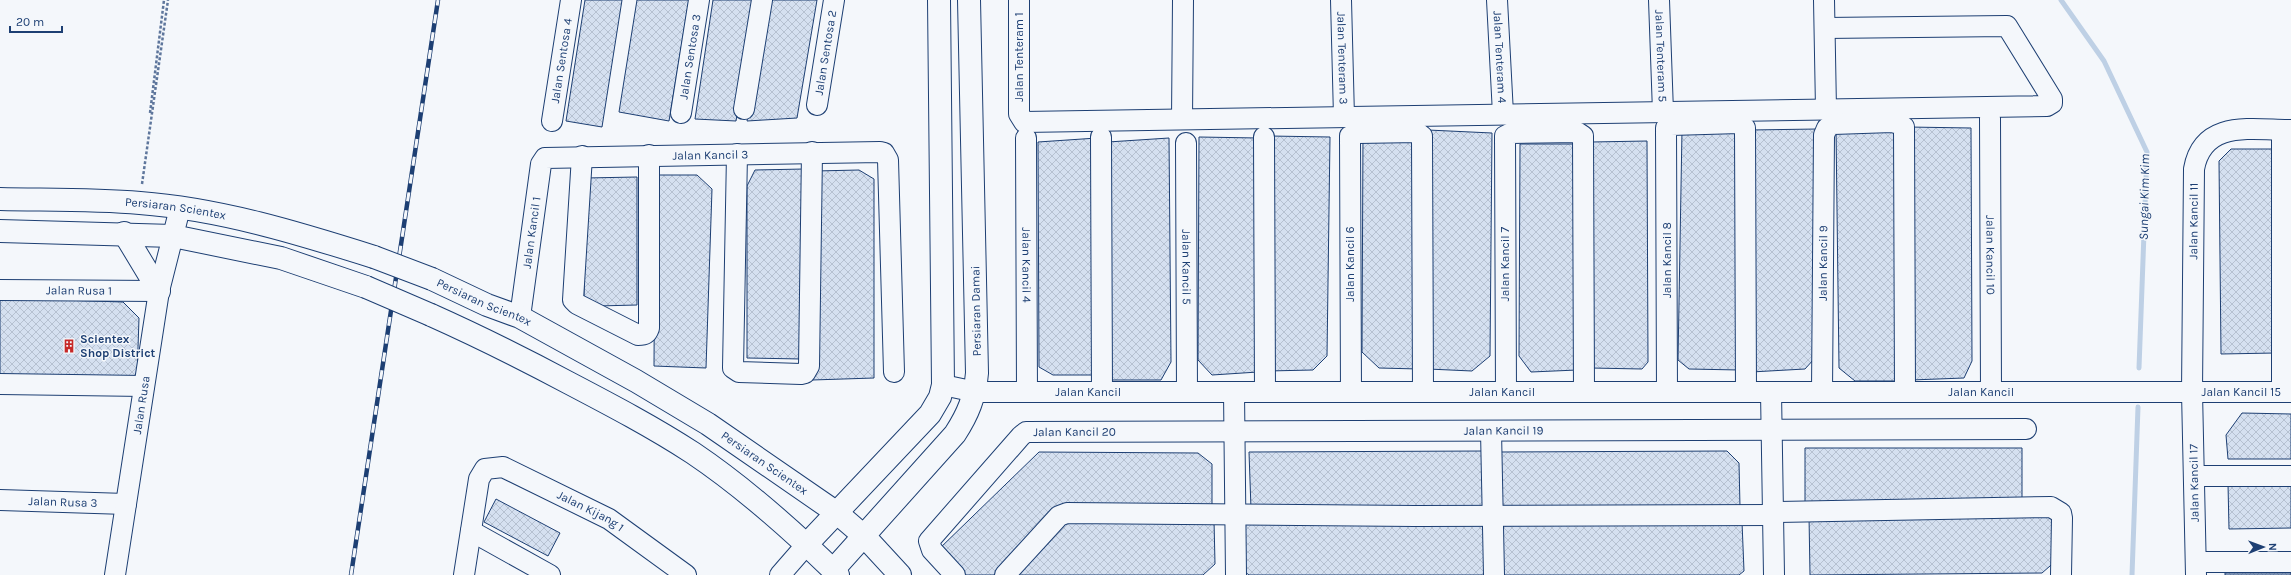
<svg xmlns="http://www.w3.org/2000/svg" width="2291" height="575" viewBox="0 0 2291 575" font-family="Karla,sans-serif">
<defs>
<pattern id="building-cross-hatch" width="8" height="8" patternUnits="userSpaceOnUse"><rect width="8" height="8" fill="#d5e0f0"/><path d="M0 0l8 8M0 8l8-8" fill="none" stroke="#b6c1d1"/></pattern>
</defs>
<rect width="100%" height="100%" fill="#f4f7fb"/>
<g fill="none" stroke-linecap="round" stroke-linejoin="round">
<path stroke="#bed0e5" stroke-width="5" d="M 2061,0 L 2104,61 L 2147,152 L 2139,368
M 2132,575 L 2138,407"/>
</g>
<path fill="url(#building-cross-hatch)" stroke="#1d3f73" d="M 585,0 L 622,0 L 602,127 L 566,121 Z
M 637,0 L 689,0 L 669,121 L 619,112 Z
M 713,0 L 756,0 L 736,121 L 695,119 Z
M 768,0 L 817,0 L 797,118 L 747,121 Z
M 1908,127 L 1971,128 L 1972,361 L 1964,378 L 1911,380 Z
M 1898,128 L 1900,381 L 1855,381 L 1839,368 L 1836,129 Z
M 1817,129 L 1814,359 L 1805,369 L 1751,372 L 1750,130 Z
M 1428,130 L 1492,133 L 1490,356 L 1472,371 L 1428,369 Z
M 1682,130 L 1737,130 L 1739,370 L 1689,369 L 1678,360 Z
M 1363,132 L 1418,133 L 1419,369 L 1379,368 L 1362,352 Z
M 1270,136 L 1330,137 L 1327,356 L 1313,370 L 1268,371 Z
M 1199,137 L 1258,138 L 1258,372 L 1212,375 L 1198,360 Z
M 1097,138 L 1096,375 L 1053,375 L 1039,367 L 1038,142 Z
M 1169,138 L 1171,362 L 1161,380 L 1110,380 L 1108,142 Z
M 1647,141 L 1648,362 L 1642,369 L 1591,368 L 1591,142 Z
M 1520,144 L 1577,144 L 1577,370 L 1531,372 L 1519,356 Z
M 2231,149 L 2272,149 L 2275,353 L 2221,354 L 2219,161 Z
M 804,169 L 802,359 L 747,358 L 747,186 L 755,170 Z
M 859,170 L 874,179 L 874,378 L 812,380 L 815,171 Z
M 655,175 L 697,175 L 712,189 L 706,368 L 654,366 Z
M 637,177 L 637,305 L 597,306 L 584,297 L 585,178 Z
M 0,298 L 123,302 L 139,318 L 137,378 L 0,375 Z
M 2242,413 L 2291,414 L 2291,459 L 2228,459 L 2226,435 Z
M 1805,448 L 2022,448 L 2022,503 L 1805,504 Z
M 1484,451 L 1486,511 L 1251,509 L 1249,452 Z
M 1727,451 L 1739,463 L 1740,507 L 1498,510 L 1498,452 Z
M 1039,452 L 1198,453 L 1212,464 L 1212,509 L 1060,508 L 999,575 L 964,575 L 937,551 Z
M 2291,483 L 2291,528 L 2229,529 L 2228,484 Z
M 496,499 L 560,533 L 548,556 L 484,522 Z
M 2055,513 L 2058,559 L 2042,573 L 1810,575 L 1809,516 Z
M 1065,518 L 1214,520 L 1215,564 L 1203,575 L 1012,575 Z
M 1487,521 L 1487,575 L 1249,575 L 1244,571 L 1244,523 Z
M 1496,521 L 1742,522 L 1744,571 L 1739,575 L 1499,575 Z
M 2225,573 L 2291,573 L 2291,575 L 2225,575 Z"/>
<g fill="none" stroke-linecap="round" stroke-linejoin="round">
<g stroke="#1d3f73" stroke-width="22">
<g id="minor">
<path d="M 1019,0 L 1019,114 L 1024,122 L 2047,106 L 2052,103 L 2052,99 L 2007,26 L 1825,28"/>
<path id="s1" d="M 1341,0 L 1344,117"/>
<path id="s2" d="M 1497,0 L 1503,114"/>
<path id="s3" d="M 1659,0 L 1663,112"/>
<path d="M 1824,0 L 1826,109"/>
<path id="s4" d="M 817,105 L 834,0"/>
<path d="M 744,109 L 762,0"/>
<path id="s5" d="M 681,113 L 699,0"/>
<path id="s6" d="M 1990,118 L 1991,392"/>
<path d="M 1182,119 L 1183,0"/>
<path id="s7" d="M 552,121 L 571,0"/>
<path d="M 2282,130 L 2282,392"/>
<path d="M 1101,137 L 1102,392"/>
<path d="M 1264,137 L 1265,392"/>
<path id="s8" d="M 1026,138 L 1027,392"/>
<path id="s9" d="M 1186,143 L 1187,392"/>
<path d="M 737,154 L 733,368 L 739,372 L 801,374 L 805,373 L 809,366 L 812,152"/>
<path d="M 582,156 L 573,300 L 577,304 L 638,335 C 645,335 647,334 649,328 L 649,155"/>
<path id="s10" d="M 0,290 L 159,291"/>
<path id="s11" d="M 520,317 L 541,164 L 545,158 L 880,152 L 884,153 L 888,160 L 894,372"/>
<path d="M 0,384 L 144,386"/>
<path id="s12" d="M 943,385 L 976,392 L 2291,392"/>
<path d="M 1234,392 L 1236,575"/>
<path d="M 1351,392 L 1350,136 L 1358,133 L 1417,132 L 1422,136 L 1423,392"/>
<path d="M 1506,392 L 1505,136 L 1511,133 L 1577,132 L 1583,136 L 1584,392"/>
<path d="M 1667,392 L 1666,128 L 1671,125 L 1739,123 L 1745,128 L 1746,392"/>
<path d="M 1771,392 L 1774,575"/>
<path id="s13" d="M 1822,392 L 1824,135 L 1827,128 L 1833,124 L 1892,122 L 1900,124 L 1904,127 L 1905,392"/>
<path d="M 1491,431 L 1494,575"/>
<path d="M 2194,476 L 2291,476"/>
<path id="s14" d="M 0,500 L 126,504"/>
<path d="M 1774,512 L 2051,507 L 2061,513 L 2062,518 L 2061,575"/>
<path d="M 471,531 L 550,575"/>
<path d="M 2196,562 L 2291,562"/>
<path id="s15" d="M 115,575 L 159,291 L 180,208"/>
<path id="s16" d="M 464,575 L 479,479 L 485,469 L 503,467 L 609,519 L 686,575"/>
<path d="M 780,575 L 807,544"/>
<path id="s17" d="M 955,575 L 932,550 L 929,541 L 1021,436 L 1026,432 L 2026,429"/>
<path d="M 1005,575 L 1059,516 L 1067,513 L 1415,516 L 1774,515"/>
<path id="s18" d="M 2196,575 L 2192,392 L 2194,169 C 2203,119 2252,130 2291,130"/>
</g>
</g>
<g stroke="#1d3f73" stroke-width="24">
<g id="major">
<path id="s19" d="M 0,199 C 46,200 94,199 140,203 C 220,209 298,233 374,257"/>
<path d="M 0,231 L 173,236 L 281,258 L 366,287"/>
<path d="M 124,233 L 159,291"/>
<path id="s20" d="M 432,279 L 487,305 L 520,317 L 636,381 L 708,424 L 837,513 L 865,537 L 900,575"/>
<path d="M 431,315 C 478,336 524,359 569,383 C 611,405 653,427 693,453 C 745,488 793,531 838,575"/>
<path d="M 807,544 L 930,414 L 940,397 L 943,385 L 939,0"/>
<path d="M 833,570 L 955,434 C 968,414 975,397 977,373 L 969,0"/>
</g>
</g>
<path stroke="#5e769c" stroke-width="2.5" stroke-dasharray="3 2" stroke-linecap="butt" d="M 150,113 L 164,0
M 142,184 L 168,0"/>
<use href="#minor" stroke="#f4f7fb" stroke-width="20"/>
<use href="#major" stroke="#f4f7fb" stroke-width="22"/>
<g stroke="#1d3f73" stroke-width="4.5">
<path id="rail" d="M 351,575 L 438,0"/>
</g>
<use href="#rail" stroke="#f4f7fb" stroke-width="3" stroke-dasharray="9" stroke-linecap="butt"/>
<g stroke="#1d3f73" stroke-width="24" stroke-linecap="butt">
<path id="major-bridge" d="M 374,257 L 432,279
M 366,287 L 431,315"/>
</g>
<use href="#major-bridge" stroke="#f4f7fb" stroke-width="22"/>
</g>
<defs>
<g id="building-bare" transform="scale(1.08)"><path d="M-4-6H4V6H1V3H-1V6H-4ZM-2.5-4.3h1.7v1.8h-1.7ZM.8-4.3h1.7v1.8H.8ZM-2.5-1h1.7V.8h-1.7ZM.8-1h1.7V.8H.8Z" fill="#c62828" stroke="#f4f7fb" stroke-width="2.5" paint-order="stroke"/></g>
</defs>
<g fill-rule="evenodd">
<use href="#building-bare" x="69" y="346"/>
</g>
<g text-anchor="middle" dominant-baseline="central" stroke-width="3" stroke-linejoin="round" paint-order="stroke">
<g font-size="12" fill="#1d3f73" stroke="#f4f7fb">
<text stroke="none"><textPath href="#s4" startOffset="53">Jalan Sentosa 2</textPath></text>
<text stroke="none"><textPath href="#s5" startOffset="57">Jalan Sentosa 3</textPath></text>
<text stroke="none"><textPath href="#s3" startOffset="56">Jalan Tenteram 5</textPath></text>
<text transform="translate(1019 57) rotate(-90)">Jalan Tenteram 1</text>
<text stroke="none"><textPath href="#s2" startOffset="57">Jalan Tenteram 4</textPath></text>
<text stroke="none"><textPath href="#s1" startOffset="58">Jalan Tenteram 3</textPath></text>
<text stroke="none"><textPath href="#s7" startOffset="61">Jalan Sentosa 4</textPath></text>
<text stroke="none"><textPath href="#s11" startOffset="327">Jalan Kancil 3</textPath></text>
<text stroke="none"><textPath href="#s19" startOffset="176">Persiaran Scientex</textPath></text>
<text stroke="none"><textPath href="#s18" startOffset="354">Jalan Kancil 11</textPath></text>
<text stroke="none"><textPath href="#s11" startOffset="85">Jalan Kancil 1</textPath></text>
<text stroke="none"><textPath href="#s6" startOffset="137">Jalan Kancil 10</textPath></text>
<text transform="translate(1667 260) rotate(-90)">Jalan Kancil 8</text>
<text stroke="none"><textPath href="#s13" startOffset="129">Jalan Kancil 9</textPath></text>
<text transform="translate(1350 264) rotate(-90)">Jalan Kancil 6</text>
<text transform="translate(1505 264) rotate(-90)">Jalan Kancil 7</text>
<text stroke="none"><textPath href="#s8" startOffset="127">Jalan Kancil 4</textPath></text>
<text stroke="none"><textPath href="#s9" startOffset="124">Jalan Kancil 5</textPath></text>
<text stroke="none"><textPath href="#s10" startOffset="79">Jalan Rusa 1</textPath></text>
<text stroke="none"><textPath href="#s20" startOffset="57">Persiaran Scientex</textPath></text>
<text transform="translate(976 311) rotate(-91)">Persiaran Damai</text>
<text stroke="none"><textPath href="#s12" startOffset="146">Jalan Kancil</textPath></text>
<text stroke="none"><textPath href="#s12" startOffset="560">Jalan Kancil</textPath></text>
<text stroke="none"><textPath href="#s12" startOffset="1039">Jalan Kancil</textPath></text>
<text stroke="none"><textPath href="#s12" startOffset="1299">Jalan Kancil 15</textPath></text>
<text stroke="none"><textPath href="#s15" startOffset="172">Jalan Rusa</textPath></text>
<text stroke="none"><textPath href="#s17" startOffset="667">Jalan Kancil 19</textPath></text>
<text stroke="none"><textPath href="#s17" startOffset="238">Jalan Kancil 20</textPath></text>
<text stroke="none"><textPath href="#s20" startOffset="381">Persiaran Scientex</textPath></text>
<text transform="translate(2194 483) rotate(-91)">Jalan Kancil 17</text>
<text stroke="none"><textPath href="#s14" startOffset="63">Jalan Rusa 3</textPath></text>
<text stroke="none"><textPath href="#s16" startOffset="225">Jalan Kijang 1</textPath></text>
</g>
<g font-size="12" font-weight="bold" fill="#1d3f73" stroke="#f4f7fb" text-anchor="start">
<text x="80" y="339">Scientex<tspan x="80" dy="14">Shop District</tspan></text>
</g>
<g font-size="13" font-style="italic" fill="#1d3f73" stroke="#f4f7fb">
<text transform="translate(2144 197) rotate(-89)">Sungai Kim Kim</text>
</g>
</g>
<g transform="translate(2263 547) rotate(89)" stroke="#f4f7fb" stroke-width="3" paint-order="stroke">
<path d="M0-3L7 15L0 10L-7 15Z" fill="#1d3f73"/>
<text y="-6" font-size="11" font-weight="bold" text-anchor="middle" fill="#1d3f73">N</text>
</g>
<path d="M10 26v6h52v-6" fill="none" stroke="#1d3f73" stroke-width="2"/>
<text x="16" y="26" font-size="12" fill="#1d3f73" stroke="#f4f7fb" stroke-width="3" paint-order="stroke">20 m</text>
</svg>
